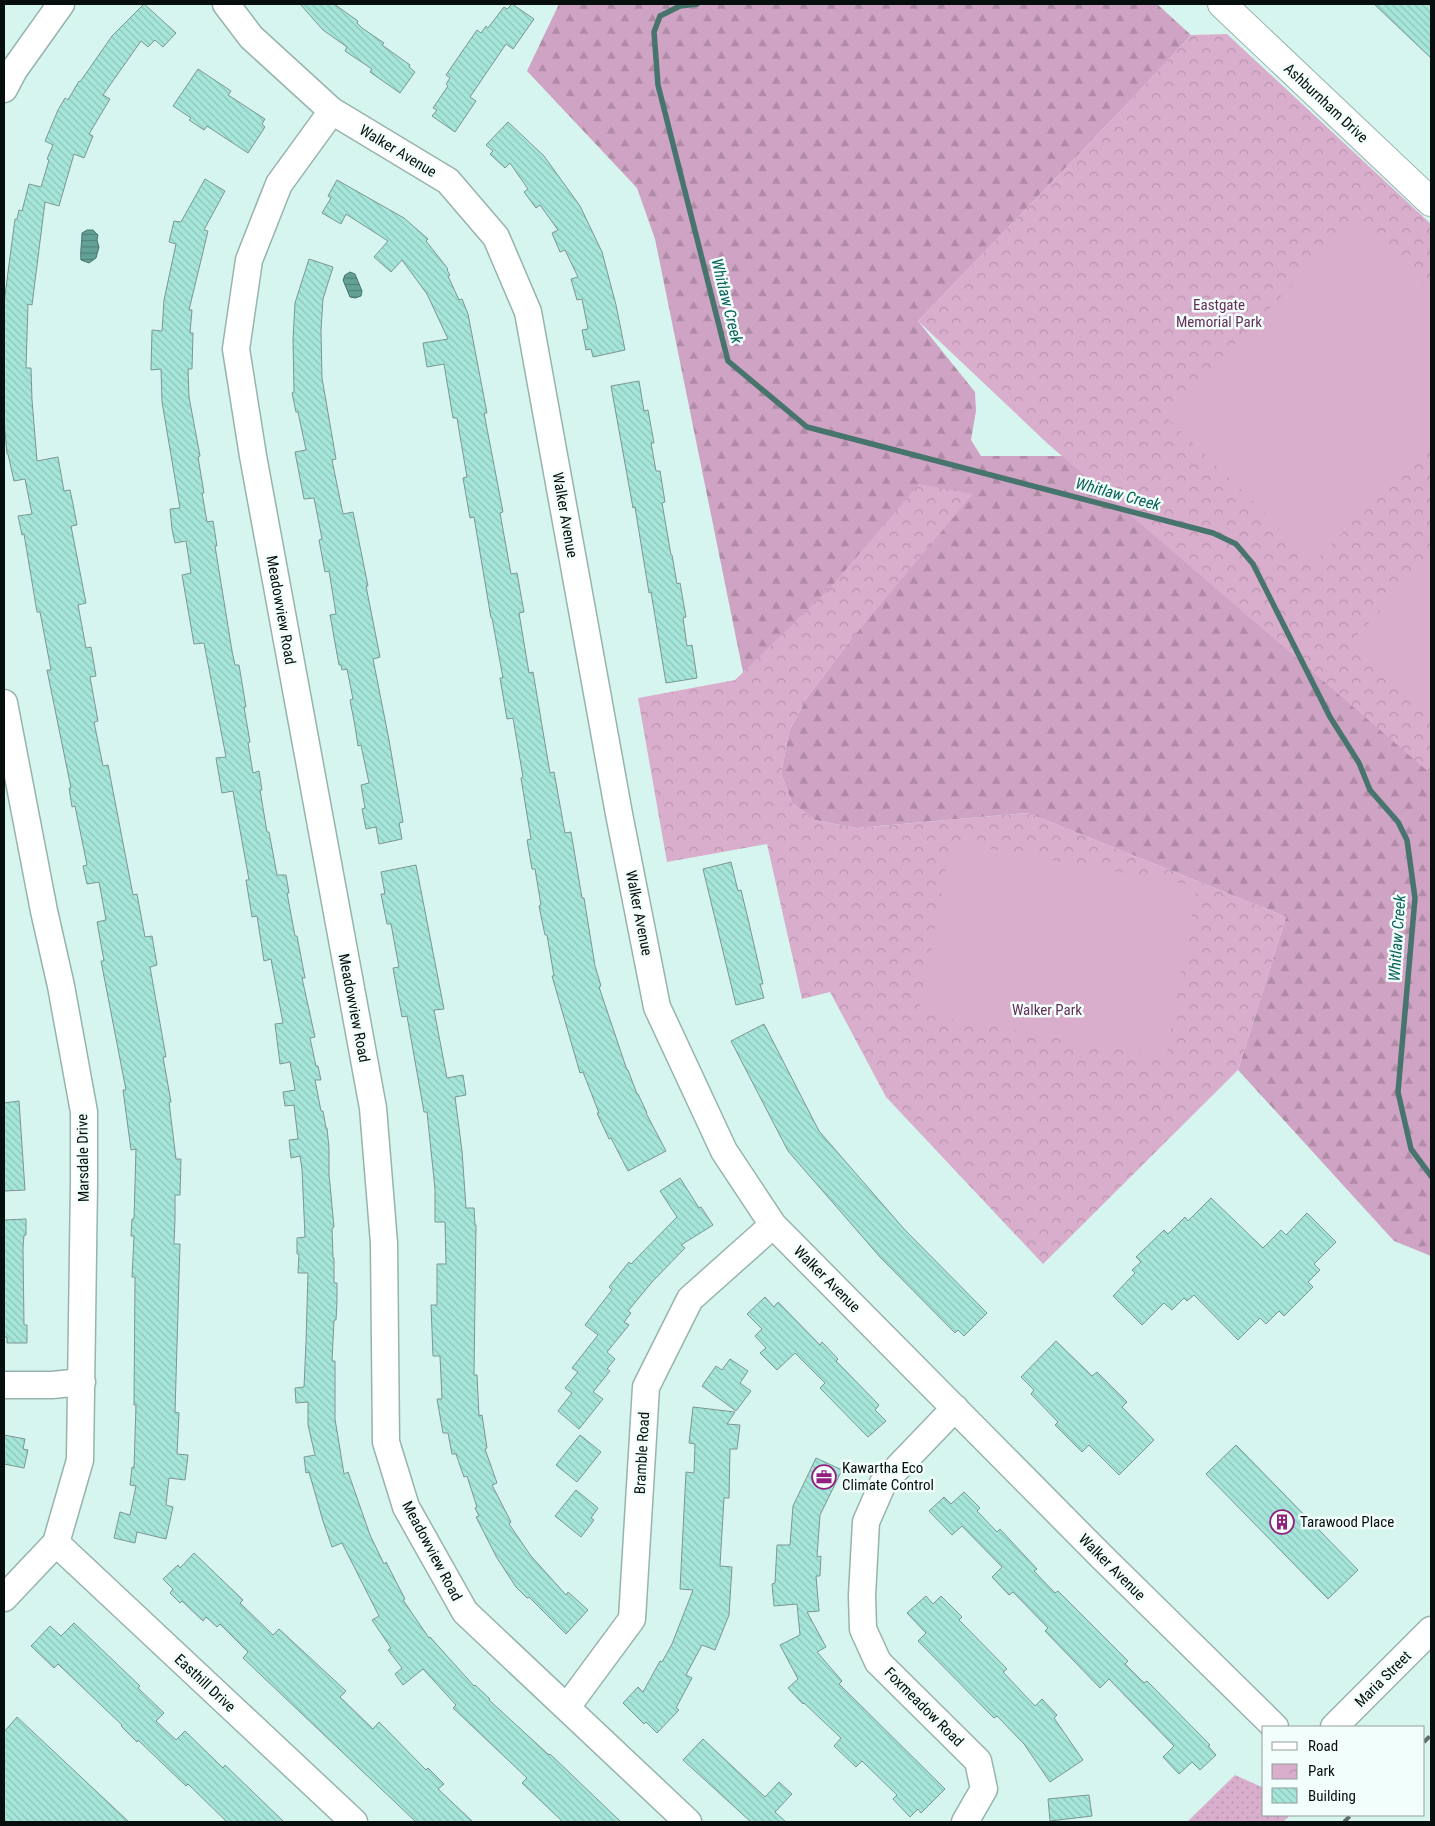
<svg xmlns="http://www.w3.org/2000/svg" width="1435" height="1826" viewBox="0 0 1435 1826" font-family="'Roboto Condensed',sans-serif">
<defs>
<pattern id="grass-dots" width="8" height="8" patternUnits="userSpaceOnUse" patternTransform="scale(1.25)"><rect width="8" height="8" fill="#d9aecd"/><path d="M2 2h.1M6 6h.1" fill="none" stroke="#b994af" stroke-width="1.8" stroke-linecap="round"/></pattern>
<pattern id="forest-firs" width="22" height="20" patternUnits="userSpaceOnUse" patternTransform="scale(1.25)"><rect width="22" height="20" fill="#cfa3c3"/><path d="M5 1l3.5 6h-7zM16 11l3.5 6h-7z" fill="#b08ba6"/></pattern>
<pattern id="park-crowns" width="20" height="18" patternUnits="userSpaceOnUse" patternTransform="scale(1.25)"><rect width="20" height="18" fill="#d9aecd"/><path d="M2 6a3 3 0 1 1 6 0M12 15a3 3 0 1 1 6 0" fill="none" stroke="#b994af"/></pattern>
<pattern id="water-rules" width="6" height="5" patternUnits="userSpaceOnUse" patternTransform="scale(1.25)"><rect width="6" height="5" fill="#63a197"/><path d="M0 2.5h6" fill="none" stroke="#50827a"/></pattern>
<pattern id="building-back-hatch" width="6" height="6" patternUnits="userSpaceOnUse" patternTransform="scale(1.25)"><rect width="6" height="6" fill="#a6e6da"/><path d="M-1 5l2 2M0 0l6 6M5-1l2 2" fill="none" stroke="#8dc4ba"/></pattern>
</defs>
<rect width="100%" height="100%" fill="#d7f5ef"/>
<path fill="url(#grass-dots)" d="M 1235,1775 L 1264,1788 L 1264,1815 L 1290,1815 L 1283,1822 L 1187,1822 Z"/>
<path fill="url(#forest-firs)" d="M 559,4 L 1157,4 L 1191,35 L 1132,99 L 918,321 L 975,392 L 976,411 L 971,440 L 981,456 L 1101,456 L 1431,773 L 1431,1256 L 1394,1241 L 1238,1070 L 1286,917 L 1028,813 L 856,828 L 815,820 L 792,803 L 781,774 L 789,731 L 808,696 L 850,641 L 919,485 L 746,687 L 655,239 L 637,188 L 527,71 Z"/>
<path fill="url(#park-crowns)" d="M 1227,34 L 1431,224 L 1431,774 L 1048,444 L 918,321 L 1132,99 L 1191,35 Z
M 919,484 L 973,494 L 850,641 L 808,696 L 789,731 L 781,774 L 792,803 L 815,820 L 856,828 L 1028,813 L 1286,917 L 1238,1070 L 1043,1264 L 886,1097 L 830,992 L 802,999 L 767,844 L 667,862 L 638,698 L 735,680 L 831,587 Z"/>
<path fill="#d9aecd" d="M 1354,221 L 1431,295 L 1431,441 L 1315,561 L 1165,416 Z
M 1431,559 L 1431,716 L 1352,640 Z
M 951,842 L 1197,886 L 1166,1058 L 919,1013 Z"/>
<path fill="url(#water-rules)" stroke="#47756e" d="M 87,230 L 93,230 L 98,235 L 97,240 L 99,247 L 96,258 L 89,263 L 81,260 C 80,254 82,240 82,233 Z
M 350,272 L 355,274 L 362,291 L 361,296 L 355,298 L 350,297 L 343,280 L 345,275 Z"/>
<g fill="none" stroke-linecap="round" stroke-linejoin="round">
<path stroke="#47756e" stroke-width="5.5" d="M 697,4 L 680,6 L 660,16 L 654,32 L 658,85 L 728,361 L 807,427 L 1213,533 L 1236,544 L 1253,564 L 1330,717 L 1359,763 L 1370,790 L 1398,822 L 1407,840 L 1415,898 L 1398,1092 L 1411,1149 L 1431,1176"/>
</g>
<path fill="url(#building-back-hatch)" stroke="#7c9792" d="M 144,4 L 176,33 L 163,47 L 155,40 L 148,47 L 141,41 L 103,95 L 110,99 L 89,134 L 93,136 L 84,158 L 74,154 L 59,206 L 45,202 L 32,305 L 28,304 L 26,368 L 31,368 L 32,400 L 37,461 L 58,457 L 64,491 L 70,490 L 73,504 L 77,525 L 71,526 L 86,603 L 78,605 L 86,648 L 91,647 L 96,676 L 90,677 L 98,721 L 94,722 L 103,766 L 108,765 L 133,895 L 137,894 L 145,937 L 152,936 L 157,965 L 150,967 L 166,1057 L 163,1057 L 171,1102 L 169,1102 L 176,1159 L 181,1159 L 180,1195 L 175,1195 L 175,1220 L 174,1244 L 180,1244 L 175,1412 L 179,1413 L 177,1454 L 188,1455 L 185,1480 L 169,1478 L 166,1505 L 173,1507 L 166,1539 L 137,1532 L 135,1543 L 114,1538 L 120,1512 L 130,1515 L 136,1486 L 130,1485 L 132,1467 L 134,1468 L 136,1405 L 134,1405 L 135,1277 L 132,1277 L 134,1236 L 131,1236 L 132,1219 L 134,1219 L 136,1149 L 131,1150 L 123,1090 L 126,1090 L 101,961 L 104,961 L 97,922 L 106,920 L 99,882 L 87,884 L 83,866 L 87,865 L 75,806 L 72,807 L 69,788 L 71,788 L 47,670 L 51,670 L 40,612 L 37,612 L 24,534 L 22,535 L 18,516 L 32,514 L 25,479 L 14,481 L 8,454 L 7,454 L 4,421 L 4,303 L 15,219 L 17,219 L 19,210 L 22,211 L 29,184 L 41,187 L 49,160 L 47,159 L 53,145 L 45,141 L 58,110 L 65,98 L 68,100 L 79,81 L 80,82 L 112,36 Z
M 300,4 L 334,4 L 358,21 L 357,23 L 362,28 L 384,43 L 382,45 L 410,65 L 409,67 L 415,72 L 400,93 L 370,72 L 372,69 L 345,51 L 347,47 L 323,30 Z
M 512,4 L 534,19 L 513,49 L 506,44 L 470,97 L 476,101 L 455,132 L 432,116 L 437,110 L 433,108 L 448,86 L 446,84 L 450,78 L 446,75 L 477,30 L 481,33 L 486,26 L 488,28 L 504,7 L 507,9 Z
M 1374,4 L 1431,4 L 1431,58 Z
M 198,69 L 231,91 L 228,95 L 265,119 L 262,124 L 265,127 L 248,153 L 207,126 L 204,130 L 189,120 L 191,118 L 173,106 Z
M 508,122 L 544,156 L 580,206 L 602,252 L 616,305 L 625,350 L 593,357 L 591,349 L 586,350 L 582,330 L 588,329 L 582,299 L 577,300 L 571,279 L 578,277 L 565,250 L 560,252 L 552,233 L 558,230 L 540,205 L 536,208 L 524,192 L 528,189 L 510,163 L 505,168 L 490,154 L 493,151 L 486,145 Z
M 205,179 L 225,191 L 204,230 L 208,231 L 189,310 L 192,310 L 190,333 L 193,333 L 192,369 L 188,369 L 189,397 L 200,456 L 198,457 L 204,493 L 202,493 L 207,522 L 213,521 L 217,546 L 215,546 L 232,651 L 235,665 L 239,665 L 246,707 L 244,707 L 250,742 L 248,743 L 253,773 L 259,771 L 262,790 L 260,790 L 267,832 L 269,832 L 277,875 L 286,875 L 289,893 L 287,893 L 295,936 L 297,936 L 305,978 L 302,978 L 315,1037 L 310,1038 L 316,1066 L 318,1066 L 321,1080 L 315,1080 L 321,1111 L 323,1111 L 326,1128 L 327,1128 L 329,1148 L 329,1174 L 334,1227 L 332,1228 L 333,1258 L 334,1258 L 334,1283 L 337,1283 L 337,1301 L 336,1320 L 334,1320 L 332,1361 L 335,1361 L 335,1419 L 344,1474 L 348,1472 L 370,1535 L 384,1564 L 386,1562 L 405,1599 L 403,1600 L 429,1638 L 430,1637 L 474,1686 L 475,1685 L 490,1699 L 489,1700 L 549,1755 L 550,1754 L 621,1822 L 563,1822 L 522,1783 L 527,1778 L 453,1708 L 456,1705 L 423,1669 L 403,1685 L 395,1674 L 402,1668 L 388,1650 L 391,1648 L 372,1620 L 379,1616 L 342,1543 L 332,1547 L 323,1521 L 309,1472 L 306,1473 L 304,1457 L 315,1455 L 308,1425 L 308,1402 L 296,1403 L 295,1388 L 304,1387 L 306,1342 L 308,1273 L 298,1273 L 299,1254 L 297,1254 L 297,1238 L 305,1237 L 302,1169 L 300,1156 L 291,1158 L 289,1140 L 298,1139 L 294,1105 L 285,1106 L 283,1092 L 295,1090 L 290,1062 L 280,1064 L 275,1024 L 283,1023 L 271,959 L 264,961 L 257,916 L 252,917 L 246,880 L 249,880 L 233,791 L 222,793 L 216,758 L 226,757 L 204,643 L 194,644 L 182,575 L 191,573 L 186,541 L 175,543 L 172,529 L 170,509 L 180,508 L 162,402 L 161,369 L 151,370 L 152,330 L 162,331 L 164,300 L 176,244 L 169,242 L 174,221 L 181,222 Z
M 337,180 L 404,218 L 428,239 L 426,241 L 448,269 L 447,270 L 450,275 L 448,276 L 459,300 L 462,299 L 468,314 L 487,413 L 484,413 L 503,512 L 500,513 L 511,574 L 517,573 L 524,612 L 519,613 L 529,673 L 533,672 L 550,773 L 554,772 L 565,833 L 571,832 L 582,898 L 584,898 L 595,966 L 601,986 L 599,987 L 627,1070 L 628,1070 L 637,1094 L 638,1094 L 647,1113 L 646,1113 L 666,1151 L 628,1171 L 611,1138 L 609,1139 L 597,1113 L 599,1113 L 583,1072 L 580,1073 L 552,976 L 554,976 L 547,935 L 545,935 L 539,906 L 541,905 L 535,869 L 532,869 L 527,840 L 531,839 L 521,778 L 523,777 L 513,718 L 507,719 L 500,678 L 503,678 L 492,618 L 491,618 L 474,517 L 470,518 L 463,478 L 467,477 L 457,418 L 453,418 L 444,364 L 427,367 L 423,343 L 448,339 L 427,294 L 402,260 L 391,272 L 374,257 L 388,241 L 346,214 L 341,224 L 322,213 L 331,198 L 328,196 Z
M 309,259 L 333,267 L 323,299 L 321,330 L 322,378 L 336,459 L 332,460 L 343,514 L 353,512 L 368,586 L 366,586 L 380,657 L 373,659 L 389,740 L 403,822 L 399,823 L 402,839 L 379,844 L 376,827 L 366,829 L 362,809 L 365,808 L 361,785 L 369,783 L 361,745 L 358,746 L 355,726 L 350,700 L 353,699 L 347,669 L 342,670 L 341,665 L 339,665 L 330,615 L 336,614 L 329,571 L 325,572 L 319,540 L 322,539 L 314,498 L 304,499 L 295,452 L 306,450 L 298,412 L 296,412 L 292,393 L 294,392 L 293,339 L 295,303 Z
M 639,381 L 644,411 L 648,410 L 654,443 L 651,443 L 656,471 L 660,471 L 665,502 L 662,503 L 671,555 L 672,555 L 677,584 L 680,583 L 686,617 L 683,618 L 687,646 L 692,645 L 697,678 L 666,683 L 651,592 L 649,593 L 635,507 L 633,508 L 611,386 Z
M 731,862 L 738,891 L 741,890 L 749,923 L 763,984 L 760,984 L 764,998 L 736,1005 L 703,869 Z
M 416,865 L 444,1009 L 434,1010 L 447,1078 L 463,1075 L 466,1095 L 455,1097 L 462,1151 L 466,1208 L 474,1208 L 475,1225 L 476,1225 L 474,1375 L 477,1375 L 479,1416 L 482,1415 L 487,1448 L 485,1449 L 497,1483 L 492,1485 L 511,1522 L 509,1524 L 531,1556 L 566,1595 L 568,1592 L 588,1610 L 566,1634 L 529,1597 L 527,1598 L 516,1587 L 497,1558 L 476,1517 L 479,1516 L 475,1508 L 477,1507 L 467,1476 L 464,1477 L 456,1454 L 452,1454 L 448,1433 L 443,1433 L 437,1399 L 442,1399 L 440,1356 L 433,1356 L 431,1305 L 437,1305 L 437,1264 L 446,1264 L 445,1222 L 435,1222 L 435,1189 L 427,1112 L 424,1112 L 407,1016 L 402,1017 L 393,968 L 399,967 L 391,924 L 387,924 L 381,894 L 385,894 L 381,872 Z
M 764,1024 L 819,1131 L 904,1229 L 987,1313 L 964,1336 L 958,1330 L 955,1333 L 880,1257 L 788,1151 L 731,1041 Z
M 19,1101 L 25,1190 L 4,1191 L 4,1103 Z
M 680,1178 L 699,1208 L 701,1207 L 713,1225 L 681,1245 L 685,1248 L 652,1282 L 628,1311 L 631,1313 L 624,1322 L 629,1325 L 607,1352 L 615,1359 L 607,1369 L 610,1371 L 593,1392 L 603,1399 L 579,1429 L 558,1411 L 572,1393 L 565,1388 L 578,1372 L 572,1368 L 598,1335 L 585,1325 L 612,1290 L 609,1287 L 629,1262 L 631,1264 L 677,1217 L 660,1191 Z
M 1211,1198 L 1263,1248 L 1281,1230 L 1286,1235 L 1307,1213 L 1336,1242 L 1314,1264 L 1320,1270 L 1308,1282 L 1313,1287 L 1284,1316 L 1279,1311 L 1266,1324 L 1260,1318 L 1238,1340 L 1194,1295 L 1187,1301 L 1184,1298 L 1172,1310 L 1164,1303 L 1142,1325 L 1113,1296 L 1135,1273 L 1132,1270 L 1141,1262 L 1136,1257 L 1164,1230 L 1168,1234 L 1185,1217 L 1188,1221 Z
M 26,1219 L 26,1235 L 24,1235 L 23,1248 L 24,1325 L 27,1325 L 27,1343 L 7,1343 L 7,1337 L 4,1337 L 4,1220 Z
M 765,1297 L 774,1307 L 778,1302 L 820,1345 L 822,1342 L 838,1359 L 836,1361 L 879,1405 L 875,1410 L 886,1421 L 868,1437 L 820,1388 L 825,1383 L 795,1353 L 777,1370 L 760,1353 L 766,1348 L 755,1336 L 762,1329 L 747,1314 Z
M 1056,1341 L 1092,1376 L 1097,1372 L 1127,1402 L 1122,1407 L 1154,1440 L 1119,1475 L 1089,1445 L 1082,1452 L 1055,1425 L 1058,1422 L 1031,1394 L 1034,1390 L 1021,1377 Z
M 730,1359 L 748,1371 L 740,1383 L 751,1391 L 736,1411 L 702,1386 L 716,1366 L 722,1370 Z
M 693,1407 L 735,1412 L 727,1424 L 740,1425 L 737,1449 L 730,1449 L 729,1498 L 724,1498 L 720,1566 L 732,1567 L 729,1615 L 715,1650 L 702,1645 L 686,1675 L 692,1678 L 676,1708 L 679,1710 L 657,1733 L 646,1722 L 644,1724 L 623,1703 L 638,1687 L 643,1692 L 660,1661 L 662,1662 L 672,1644 L 693,1590 L 680,1589 L 686,1472 L 694,1473 L 695,1444 L 689,1443 Z
M 4,1435 L 25,1439 L 23,1449 L 28,1450 L 24,1468 L 4,1464 Z
M 580,1435 L 601,1452 L 577,1482 L 556,1465 Z
M 1236,1445 L 1358,1570 L 1328,1599 L 1206,1474 Z
M 816,1458 L 842,1470 L 820,1515 L 817,1557 L 821,1556 L 820,1576 L 816,1576 L 819,1611 L 807,1612 L 826,1647 L 817,1652 L 842,1681 L 839,1684 L 945,1789 L 921,1813 L 918,1809 L 910,1817 L 893,1799 L 897,1795 L 862,1761 L 856,1767 L 834,1746 L 841,1738 L 804,1703 L 803,1704 L 788,1688 L 798,1679 L 780,1645 L 800,1635 L 797,1604 L 774,1606 L 772,1584 L 775,1583 L 777,1545 L 790,1545 L 793,1506 Z
M 576,1490 L 598,1508 L 591,1518 L 594,1520 L 581,1537 L 555,1516 Z
M 964,1492 L 980,1508 L 977,1511 L 997,1532 L 1000,1529 L 1011,1541 L 1037,1569 L 1034,1571 L 1055,1593 L 1058,1591 L 1128,1661 L 1125,1664 L 1144,1683 L 1147,1681 L 1210,1745 L 1208,1746 L 1216,1755 L 1200,1770 L 1192,1762 L 1179,1774 L 1163,1757 L 1174,1746 L 1109,1679 L 1100,1688 L 1045,1631 L 1048,1628 L 1013,1592 L 1009,1595 L 992,1577 L 1002,1567 L 962,1526 L 952,1535 L 929,1511 L 944,1497 L 951,1504 Z
M 194,1553 L 243,1600 L 240,1603 L 273,1635 L 279,1629 L 346,1691 L 340,1697 L 373,1729 L 379,1722 L 426,1770 L 428,1768 L 444,1784 L 438,1789 L 473,1822 L 416,1822 L 243,1658 L 248,1652 L 220,1624 L 217,1627 L 206,1617 L 203,1621 L 182,1601 L 180,1603 L 170,1593 L 173,1589 L 163,1579 L 178,1565 L 180,1568 Z
M 926,1596 L 933,1604 L 941,1596 L 962,1617 L 959,1620 L 1007,1669 L 1003,1672 L 1035,1706 L 1042,1699 L 1057,1715 L 1054,1718 L 1083,1760 L 1050,1782 L 1024,1744 L 997,1716 L 994,1718 L 918,1641 L 926,1633 L 907,1613 Z
M 74,1623 L 140,1686 L 138,1688 L 164,1713 L 156,1721 L 176,1740 L 185,1731 L 223,1768 L 225,1765 L 284,1822 L 227,1822 L 188,1784 L 186,1786 L 138,1740 L 137,1742 L 121,1726 L 122,1725 L 58,1664 L 54,1668 L 31,1646 L 50,1626 L 61,1636 Z
M 17,1717 L 129,1822 L 4,1822 L 4,1732 Z
M 703,1739 L 765,1797 L 779,1782 L 792,1794 L 775,1812 L 786,1822 L 751,1822 L 683,1760 Z
M 1089,1795 L 1092,1816 L 1050,1821 L 1048,1799 Z"/>
<g fill="none" stroke-linecap="round" stroke-linejoin="round">
<g stroke="#97b3ad" stroke-width="29">
<path id="minor" d="M 226,4 L 251,37 L 332,111 L 448,181 L 496,237 L 528,312 L 619,814 L 657,1007 L 724,1151 L 773,1225 L 1102,1557 L 1275,1727
M 4,89 L 14,70 L 61,4
M 332,111 L 279,184 L 249,260 L 236,349 L 253,456 L 373,1108 L 384,1243 L 386,1442 L 406,1507 L 465,1612 L 688,1822
M 4,703 L 44,911 L 61,986 L 84,1112 L 84,1183 L 80,1460 L 56,1543 L 4,1598
M 4,1385 L 52,1385 L 82,1382
M 955,1408 L 883,1483 L 866,1522 L 862,1595 L 863,1629 L 878,1662 L 978,1761 L 984,1789 L 965,1822
M 56,1543 L 354,1822
M 567,1707 L 632,1619 L 646,1387 L 690,1299 L 773,1225
M 1334,1727 L 1431,1630"/>
</g>
<g stroke="#97b3ad" stroke-width="30">
<path id="major" d="M 1222,4 L 1431,202"/>
</g>
<use href="#minor" stroke="#fff" stroke-width="26"/>
<use href="#major" stroke="#fff" stroke-width="28"/>
<path stroke="#5e6f6c" stroke-width="4" stroke-dasharray="8 4" stroke-linecap="butt" d="M 1424,1742 L 1431,1735
M 1344,1822 L 1351,1815"/>
</g>
<defs>
<g id="office-ring" transform="scale(1.25)"><circle r="9.5" fill="#f2fefb" stroke="#93207f" stroke-width="1.5"/><path d="M-6-3h4V-5.5h4V-3h4V5H-6ZM-1-4.5V-3h2v-1.5ZM-6 0V1H6V0Z" fill="#93207f"/></g>
<g id="building-ring" transform="scale(1.25)"><circle r="9.5" fill="#f2fefb" stroke="#93207f" stroke-width="1.5"/><path d="M-4-6H4V6H1V3H-1V6H-4ZM-2.5-4.3h1.7v1.8h-1.7ZM.8-4.3h1.7v1.8H.8ZM-2.5-1h1.7V.8h-1.7ZM.8-1h1.7V.8H.8Z" fill="#93207f"/></g>
</defs>
<g fill-rule="evenodd">
<use href="#office-ring" x="824" y="1477"/>
<use href="#building-ring" x="1282" y="1522"/>
</g>
<g text-anchor="middle" dominant-baseline="central" stroke-width="5" stroke-linejoin="round" paint-order="stroke">
<g font-size="15" fill="#060f0d" stroke="#f2fefb">
<text transform="translate(1326 103) rotate(43)">Ashburnham Drive</text>
<text transform="translate(398 151) rotate(31)">Walker Avenue</text>
<text transform="translate(565 515) rotate(80)">Walker Avenue</text>
<text transform="translate(281 610) rotate(80)">Meadowview Road</text>
<text transform="translate(639 913) rotate(79)">Walker Avenue</text>
<text transform="translate(354 1008) rotate(79)">Meadowview Road</text>
<text transform="translate(83 1158) rotate(-91)">Marsdale Drive</text>
<text transform="translate(827 1279) rotate(45)">Walker Avenue</text>
<text transform="translate(642 1453) rotate(-87)">Bramble Road</text>
<text transform="translate(432 1551) rotate(62)">Meadowview Road</text>
<text transform="translate(1112 1567) rotate(45)">Walker Avenue</text>
<text transform="translate(1383 1679) rotate(-45)">Maria Street</text>
<text transform="translate(205 1683) rotate(43)">Easthill Drive</text>
<text transform="translate(924 1707) rotate(45)">Foxmeadow Road</text>
</g>
<g font-size="15" fill="#652f59" stroke="#f2fefb">
<text x="1219" y="305">Eastgate<tspan x="1219" dy="17">Memorial Park</tspan></text>
<text x="1047" y="1010">Walker Park</text>
</g>
<g font-size="15" fill="#060f0d" stroke="#f2fefb" text-anchor="start">
<text x="842" y="1468">Kawartha Eco<tspan x="842" dy="17">Climate Control</tspan></text>
<text x="1300" y="1522">Tarawood Place</text>
</g>
<g font-size="16" font-style="italic" fill="#0a6359" stroke="#f2fefb">
<text transform="translate(727 301) rotate(76)">Whitlaw Creek</text>
<text transform="translate(1118 494) rotate(15)">Whitlaw Creek</text>
<text transform="translate(1397 938) rotate(-86)">Whitlaw Creek</text>
</g>
</g>
<rect width="1435" height="1826" fill="none" stroke="#060f0d" stroke-width="10"/>
<rect x="1262" y="1726" width="162" height="90" fill="#f2fefb" stroke="#949e9c"/>
<rect x="1272" y="1742" width="25" height="8" fill="#ffffff" stroke="#949e9c"/>
<text x="1308" y="1751" font-size="15" fill="#060f0d">Road</text>
<rect x="1272" y="1764" width="25" height="15" fill="url(#park-crowns)" stroke="#949e9c"/>
<text x="1308" y="1776" font-size="15" fill="#060f0d">Park</text>
<rect x="1272" y="1788" width="25" height="15" fill="url(#building-back-hatch)" stroke="#949e9c"/>
<text x="1308" y="1801" font-size="15" fill="#060f0d">Building</text>
</svg>
